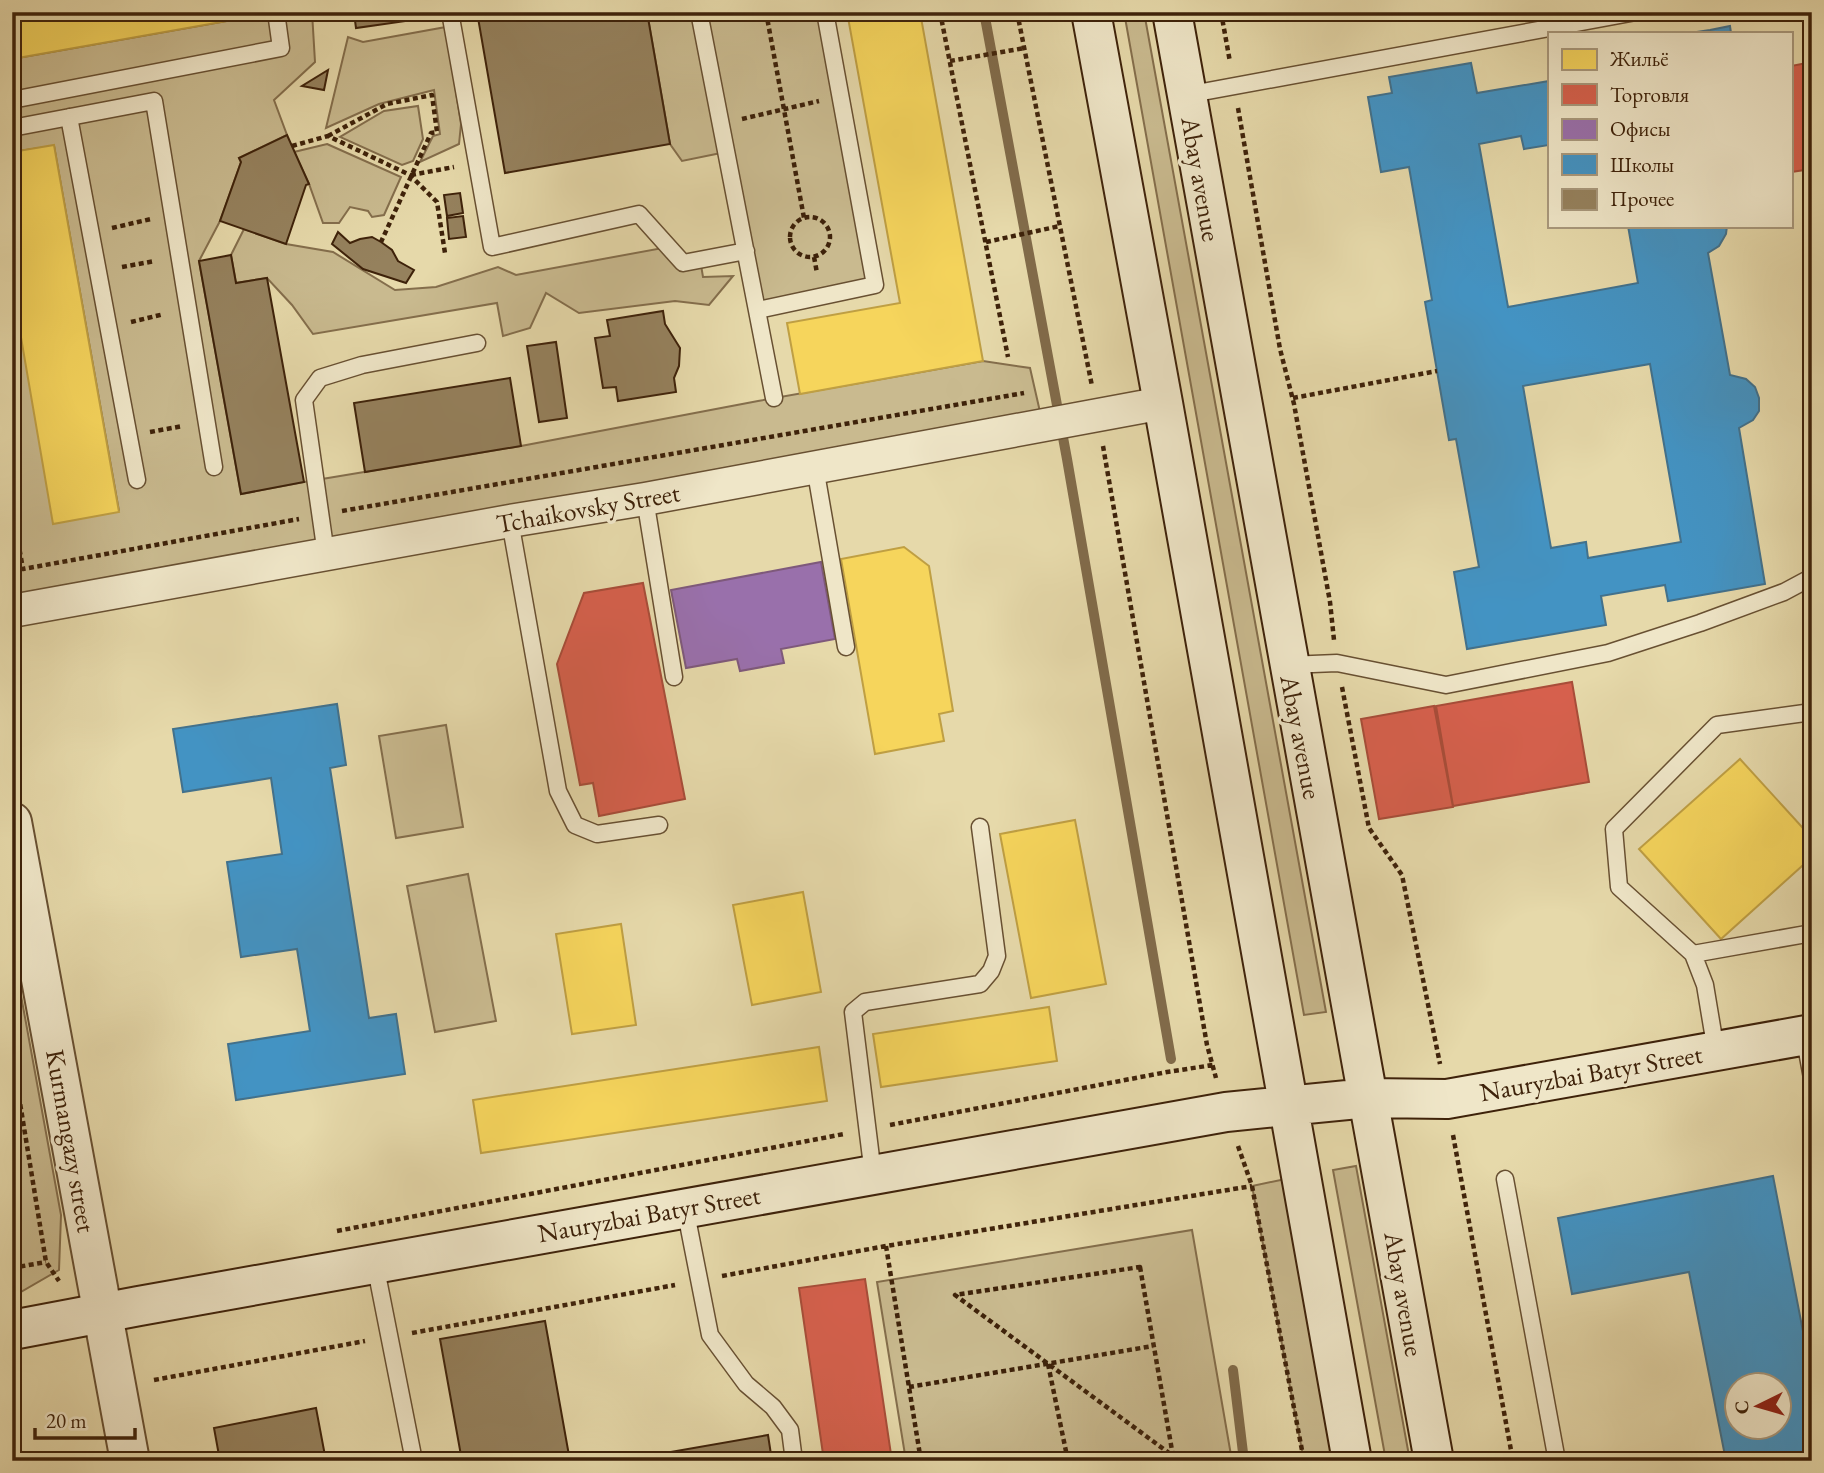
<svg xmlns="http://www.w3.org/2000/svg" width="1824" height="1473" viewBox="0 0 1824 1473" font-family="'EB Garamond',serif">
<rect width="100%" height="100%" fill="#e6d9aa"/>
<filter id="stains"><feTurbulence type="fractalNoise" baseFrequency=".00286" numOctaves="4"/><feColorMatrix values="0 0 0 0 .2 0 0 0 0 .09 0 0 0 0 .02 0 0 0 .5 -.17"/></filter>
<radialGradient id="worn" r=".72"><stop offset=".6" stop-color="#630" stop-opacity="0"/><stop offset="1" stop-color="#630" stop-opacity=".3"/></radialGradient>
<path fill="#c9ba8f" stroke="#846e4c" stroke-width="2" d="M 243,12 L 312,12 L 315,62 L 274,100 L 287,135 L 239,158 L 241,162 L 220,221 L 199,261 L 241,494 L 304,482 L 521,446 L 758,401 L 983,361 L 1030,368 L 1043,425 L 25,608 L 12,587 L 12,285 L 119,511 L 54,146 L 12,152 L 12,59 L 244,18 Z
M 647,12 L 825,12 L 875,285 L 758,310 L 726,152 L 682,161 L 670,144 Z
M 1124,12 L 1144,12 L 1326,1012 L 1304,1015 Z
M 446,27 L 461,124 L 459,144 L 420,162 L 433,136 L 440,134 L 434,90 L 379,104 L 326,128 L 348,37 L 363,42 Z
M 418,106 L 423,139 L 413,161 L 402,165 L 340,137 L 384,111 Z
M 327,144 L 401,177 L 384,215 L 372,217 L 368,211 L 350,207 L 339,223 L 323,223 L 309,184 L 294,152 Z
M 244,229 L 286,244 L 333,252 L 395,290 L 436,287 L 498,267 L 516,275 L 668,247 L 683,263 L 700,259 L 703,277 L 733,276 L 709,305 L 675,301 L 579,313 L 546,293 L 530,328 L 503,336 L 497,303 L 313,334 L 292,305 L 267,278 L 236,283 L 231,255 Z
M 446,725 L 463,827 L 396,838 L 379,736 Z
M 468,874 L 496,1021 L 435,1032 L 407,886 Z
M 12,946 L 61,1215 L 59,1270 L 19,1293 L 12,1294 Z
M 1356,1166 L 1410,1461 L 1386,1461 L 1333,1170 Z
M 1300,1176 L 1352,1461 L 1304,1461 L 1252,1186 Z
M 1192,1230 L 1232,1461 L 906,1461 L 877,1282 Z"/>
<path fill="#f6d55c" stroke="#bf9f43" stroke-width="2" d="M 12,12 L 243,12 L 244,18 L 12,59 Z
M 847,12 L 920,12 L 983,361 L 800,394 L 787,323 L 900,303 Z
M 54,145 L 119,512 L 53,524 L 12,285 L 12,152 Z
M 904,547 L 929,566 L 953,711 L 939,714 L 944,741 L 875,754 L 841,559 Z
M 1740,759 L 1812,838 L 1812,857 L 1721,939 L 1639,849 Z
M 1075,820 L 1106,984 L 1031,998 L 1000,834 Z
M 803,892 L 821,992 L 752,1005 L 733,905 Z
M 621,924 L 636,1025 L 572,1034 L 556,934 Z
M 1049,1007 L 1057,1061 L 881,1087 L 873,1034 Z
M 819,1047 L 827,1101 L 481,1153 L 473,1100 Z"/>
<path fill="#d6604d" stroke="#a84d39" stroke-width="2" d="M 1812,62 L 1812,169 L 1791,172 L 1791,66 Z
M 643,583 L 685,799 L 599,816 L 593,783 L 580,785 L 557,664 L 584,593 Z
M 1572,682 L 1589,782 L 1453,806 L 1436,706 Z
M 1434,706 L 1453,807 L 1379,819 L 1361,719 Z
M 865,1279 L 892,1461 L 824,1461 L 799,1288 Z"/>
<path fill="#9970ab" stroke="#7e597b" stroke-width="2" d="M 821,562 L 835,639 L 781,649 L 784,663 L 740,671 L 737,659 L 686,668 L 671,590 Z"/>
<path fill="#4393c3" stroke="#42718c" stroke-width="2" fill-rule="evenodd" d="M 1730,26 L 1731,33 L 1690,33 L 1710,30 Z
M 1471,63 L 1477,93 L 1549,81 L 1549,145 L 1524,149 L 1521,136 L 1479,144 L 1508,307 L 1638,283 L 1628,226 L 1727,226 L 1726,234 L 1719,246 L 1708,253 L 1730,375 L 1746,379 L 1755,387 L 1759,398 L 1759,411 L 1753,420 L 1739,428 L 1765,584 L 1668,601 L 1665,585 L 1601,596 L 1606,625 L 1467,649 L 1454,572 L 1479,567 L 1456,439 L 1449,440 L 1425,302 L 1432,300 L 1409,167 L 1381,172 L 1368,97 L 1392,93 L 1389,77 ZM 1650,364 L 1681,542 L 1588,558 L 1586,542 L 1551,548 L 1523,386 Z
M 337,704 L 346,765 L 330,768 L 369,1018 L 396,1014 L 405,1074 L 236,1100 L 228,1044 L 310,1031 L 297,949 L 241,957 L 227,862 L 282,854 L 271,778 L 183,792 L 173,729 Z
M 1773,1176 L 1812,1378 L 1812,1461 L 1726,1461 L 1689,1272 L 1572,1294 L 1558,1218 ZM 1736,1386 L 1778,1386 L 1778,1428 L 1736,1428 Z"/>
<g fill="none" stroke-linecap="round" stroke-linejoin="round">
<path stroke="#816b4a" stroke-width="10" d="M 984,12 L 1067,459 L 1171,1059
M 1233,1370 L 1244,1461"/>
</g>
<path fill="#95815d" stroke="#3e220a" stroke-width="2" d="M 338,12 L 405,12 L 406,21 L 356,28 L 354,13 L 338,15 Z
M 477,12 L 647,12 L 670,144 L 505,173 Z
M 328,70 L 324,90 L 302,86 Z
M 287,135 L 309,184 L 306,185 L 286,244 L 220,221 L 241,162 L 239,158 Z
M 460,193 L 463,213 L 447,216 L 444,195 Z
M 463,216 L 466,237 L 449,239 L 447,218 Z
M 338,232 L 350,243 L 360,239 L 372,237 L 381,242 L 392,250 L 398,261 L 414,270 L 406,283 L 363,269 L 332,244 Z
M 231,255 L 236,283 L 267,278 L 304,482 L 241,494 L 199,261 Z
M 663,311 L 665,324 L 680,348 L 679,366 L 674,378 L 676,392 L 618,401 L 616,387 L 603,388 L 595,338 L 610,336 L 607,320 Z
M 556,342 L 567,418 L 539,422 L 527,346 Z
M 510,378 L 521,446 L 365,472 L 354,403 Z
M 545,1321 L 570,1461 L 462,1461 L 440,1339 Z
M 316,1408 L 326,1461 L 220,1461 L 214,1428 Z
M 768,1435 L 772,1461 L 619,1461 Z"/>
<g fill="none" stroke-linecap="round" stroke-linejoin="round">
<g stroke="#685032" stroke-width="19">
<path id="service" d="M 450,12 L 492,247 L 639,214 L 683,263 L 746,251
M 699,12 L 774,398
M 1186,95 L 1636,12
M 12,100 L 281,48 L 276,12
M 69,117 L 137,480
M 12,128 L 154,101 L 214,467
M 758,310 L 875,285 L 825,12
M 815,467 L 846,647
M 645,499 L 674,677
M 510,521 L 558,791 L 575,825 L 597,834 L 659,825
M 326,554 L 304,400 L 320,378 L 362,365 L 477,343
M 1288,665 L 1337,663 L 1446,685 L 1608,653 L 1700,623 L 1784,592 L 1812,577
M 1693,954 L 1812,933
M 1804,1035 L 1812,1078
M 1716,1051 L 1705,985 L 1693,954 L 1619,887 L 1614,829 L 1717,725 L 1812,712
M 873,1174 L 853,1012 L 865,1002 L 980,984 L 991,971 L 997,956 L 980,827
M 1505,1179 L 1557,1461
M 685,1208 L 710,1335 L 746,1384 L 773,1407 L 790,1430 L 794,1461
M 375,1264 L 414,1461"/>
</g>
<g stroke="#685032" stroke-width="35">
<path id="minor" d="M 12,611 L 510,521 L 645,499 L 1163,403"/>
</g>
<g stroke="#685032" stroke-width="42">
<path id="tertiary" d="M 12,822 L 130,1461"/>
</g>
<g stroke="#3e220a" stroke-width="42">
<path id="secondary" d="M 1091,12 L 1163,403 L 1352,1461
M 1172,12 C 1256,496 1347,978 1434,1461
M 12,1330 L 139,1306 L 1226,1112 L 1368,1098 L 1447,1099 L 1812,1034"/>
</g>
<path stroke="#3e220a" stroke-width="4.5" stroke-dasharray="5 3.5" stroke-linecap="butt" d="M 766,12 L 804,218
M 940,12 L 1008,357
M 1017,12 L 1092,386
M 1221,12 L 1230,62
M 950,61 L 1025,48
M 1238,108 L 1280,349 L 1294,404 L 1330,602 L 1334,640
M 742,119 L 819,101
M 328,136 L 387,104 L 432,95 L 437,132 L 431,133 L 381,242
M 292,146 L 328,136 L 410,175 L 437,202 L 445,253
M 411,175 L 454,167
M790 237a20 20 0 1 1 40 0a20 20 0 1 1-40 0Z
M 112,228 L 151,219
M 986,242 L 1060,226
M 814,257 L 817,273
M 122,267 L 155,261
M 131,322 L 164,314
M 1293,398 L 1437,371
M 150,432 L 183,426
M 1103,446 L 1207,1045 L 1216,1078
M 12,508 L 23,569 L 299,519
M 342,511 L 1024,393
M 1342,687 L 1369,828 L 1402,875 L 1440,1064
M 12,1054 L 46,1262 L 59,1281
M 890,1125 L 1167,1072 L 1213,1065
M 1453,1135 L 1513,1461
M 1238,1146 L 1252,1186 L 1304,1461
M 337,1231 L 844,1134
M 886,1246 L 921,1461
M 1140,1267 L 1173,1456 L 955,1295 Z
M 12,1268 L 46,1262
M 722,1276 L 886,1246 L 1252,1186
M 412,1333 L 675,1285
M 1048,1364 L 1068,1461
M 154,1380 L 365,1341
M 909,1387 L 1153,1346
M 1142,1461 L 1173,1456 L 1175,1461"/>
<use href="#service" stroke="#efe6c8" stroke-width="16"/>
<use href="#minor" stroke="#efe6c8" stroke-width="32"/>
<use href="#tertiary" stroke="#efe6c8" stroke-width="38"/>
<use href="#secondary" stroke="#efe6c8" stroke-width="38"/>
</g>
<g text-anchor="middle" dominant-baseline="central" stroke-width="7" stroke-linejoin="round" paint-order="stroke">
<g font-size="26" fill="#3e220a" stroke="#efe6c8">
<text transform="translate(1201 179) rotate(80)">Abay avenue</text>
<text transform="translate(588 508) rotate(-10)">Tchaikovsky Street</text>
<text transform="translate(1301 737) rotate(79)">Abay avenue</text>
<text transform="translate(1591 1073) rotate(-10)">Nauryzbai Batyr Street</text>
<text transform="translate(71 1141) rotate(80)">Kurmangazy street</text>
<text transform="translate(649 1214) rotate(-10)">Nauryzbai Batyr Street</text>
<text transform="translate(1404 1294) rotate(80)">Abay avenue</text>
</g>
</g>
<rect width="1824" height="1473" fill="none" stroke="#e6d9aa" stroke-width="42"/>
<rect x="14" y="14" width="1796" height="1445" fill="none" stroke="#3e220a" stroke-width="3.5"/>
<rect x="21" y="21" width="1782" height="1431" fill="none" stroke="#3e220a" stroke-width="2"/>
<rect x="1548" y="32" width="245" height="196" fill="#efe6c8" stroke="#a8987c" stroke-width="2"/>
<rect x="1562" y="49" width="35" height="21" fill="#f6d55c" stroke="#a8987c" stroke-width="2"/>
<text x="1610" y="66" font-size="21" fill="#3e220a">Жильё</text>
<rect x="1562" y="84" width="35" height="21" fill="#d6604d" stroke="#a8987c" stroke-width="2"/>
<text x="1610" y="102" font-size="21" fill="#3e220a">Торговля</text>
<rect x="1562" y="119" width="35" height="21" fill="#9970ab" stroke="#a8987c" stroke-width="2"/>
<text x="1610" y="136" font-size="21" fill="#3e220a">Офисы</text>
<rect x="1562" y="154" width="35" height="21" fill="#4393c3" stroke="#a8987c" stroke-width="2"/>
<text x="1610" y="172" font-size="21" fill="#3e220a">Школы</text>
<rect x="1562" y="189" width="35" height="21" fill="#95815d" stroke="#a8987c" stroke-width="2"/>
<text x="1610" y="206" font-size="21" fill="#3e220a">Прочее</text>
<g transform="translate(1758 1406) rotate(265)"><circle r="33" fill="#efe6c8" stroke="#a8987c" stroke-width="2"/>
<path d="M0-5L12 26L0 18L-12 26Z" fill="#8f2418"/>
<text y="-10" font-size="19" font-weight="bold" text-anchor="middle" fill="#3e220a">С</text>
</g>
<path d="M35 1428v10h100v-10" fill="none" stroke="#3e220a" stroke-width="3.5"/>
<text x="46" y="1428" font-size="21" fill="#3e220a" stroke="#efe6c8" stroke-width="5" paint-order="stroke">20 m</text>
<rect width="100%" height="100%" filter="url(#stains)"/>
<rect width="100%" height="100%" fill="url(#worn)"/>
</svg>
